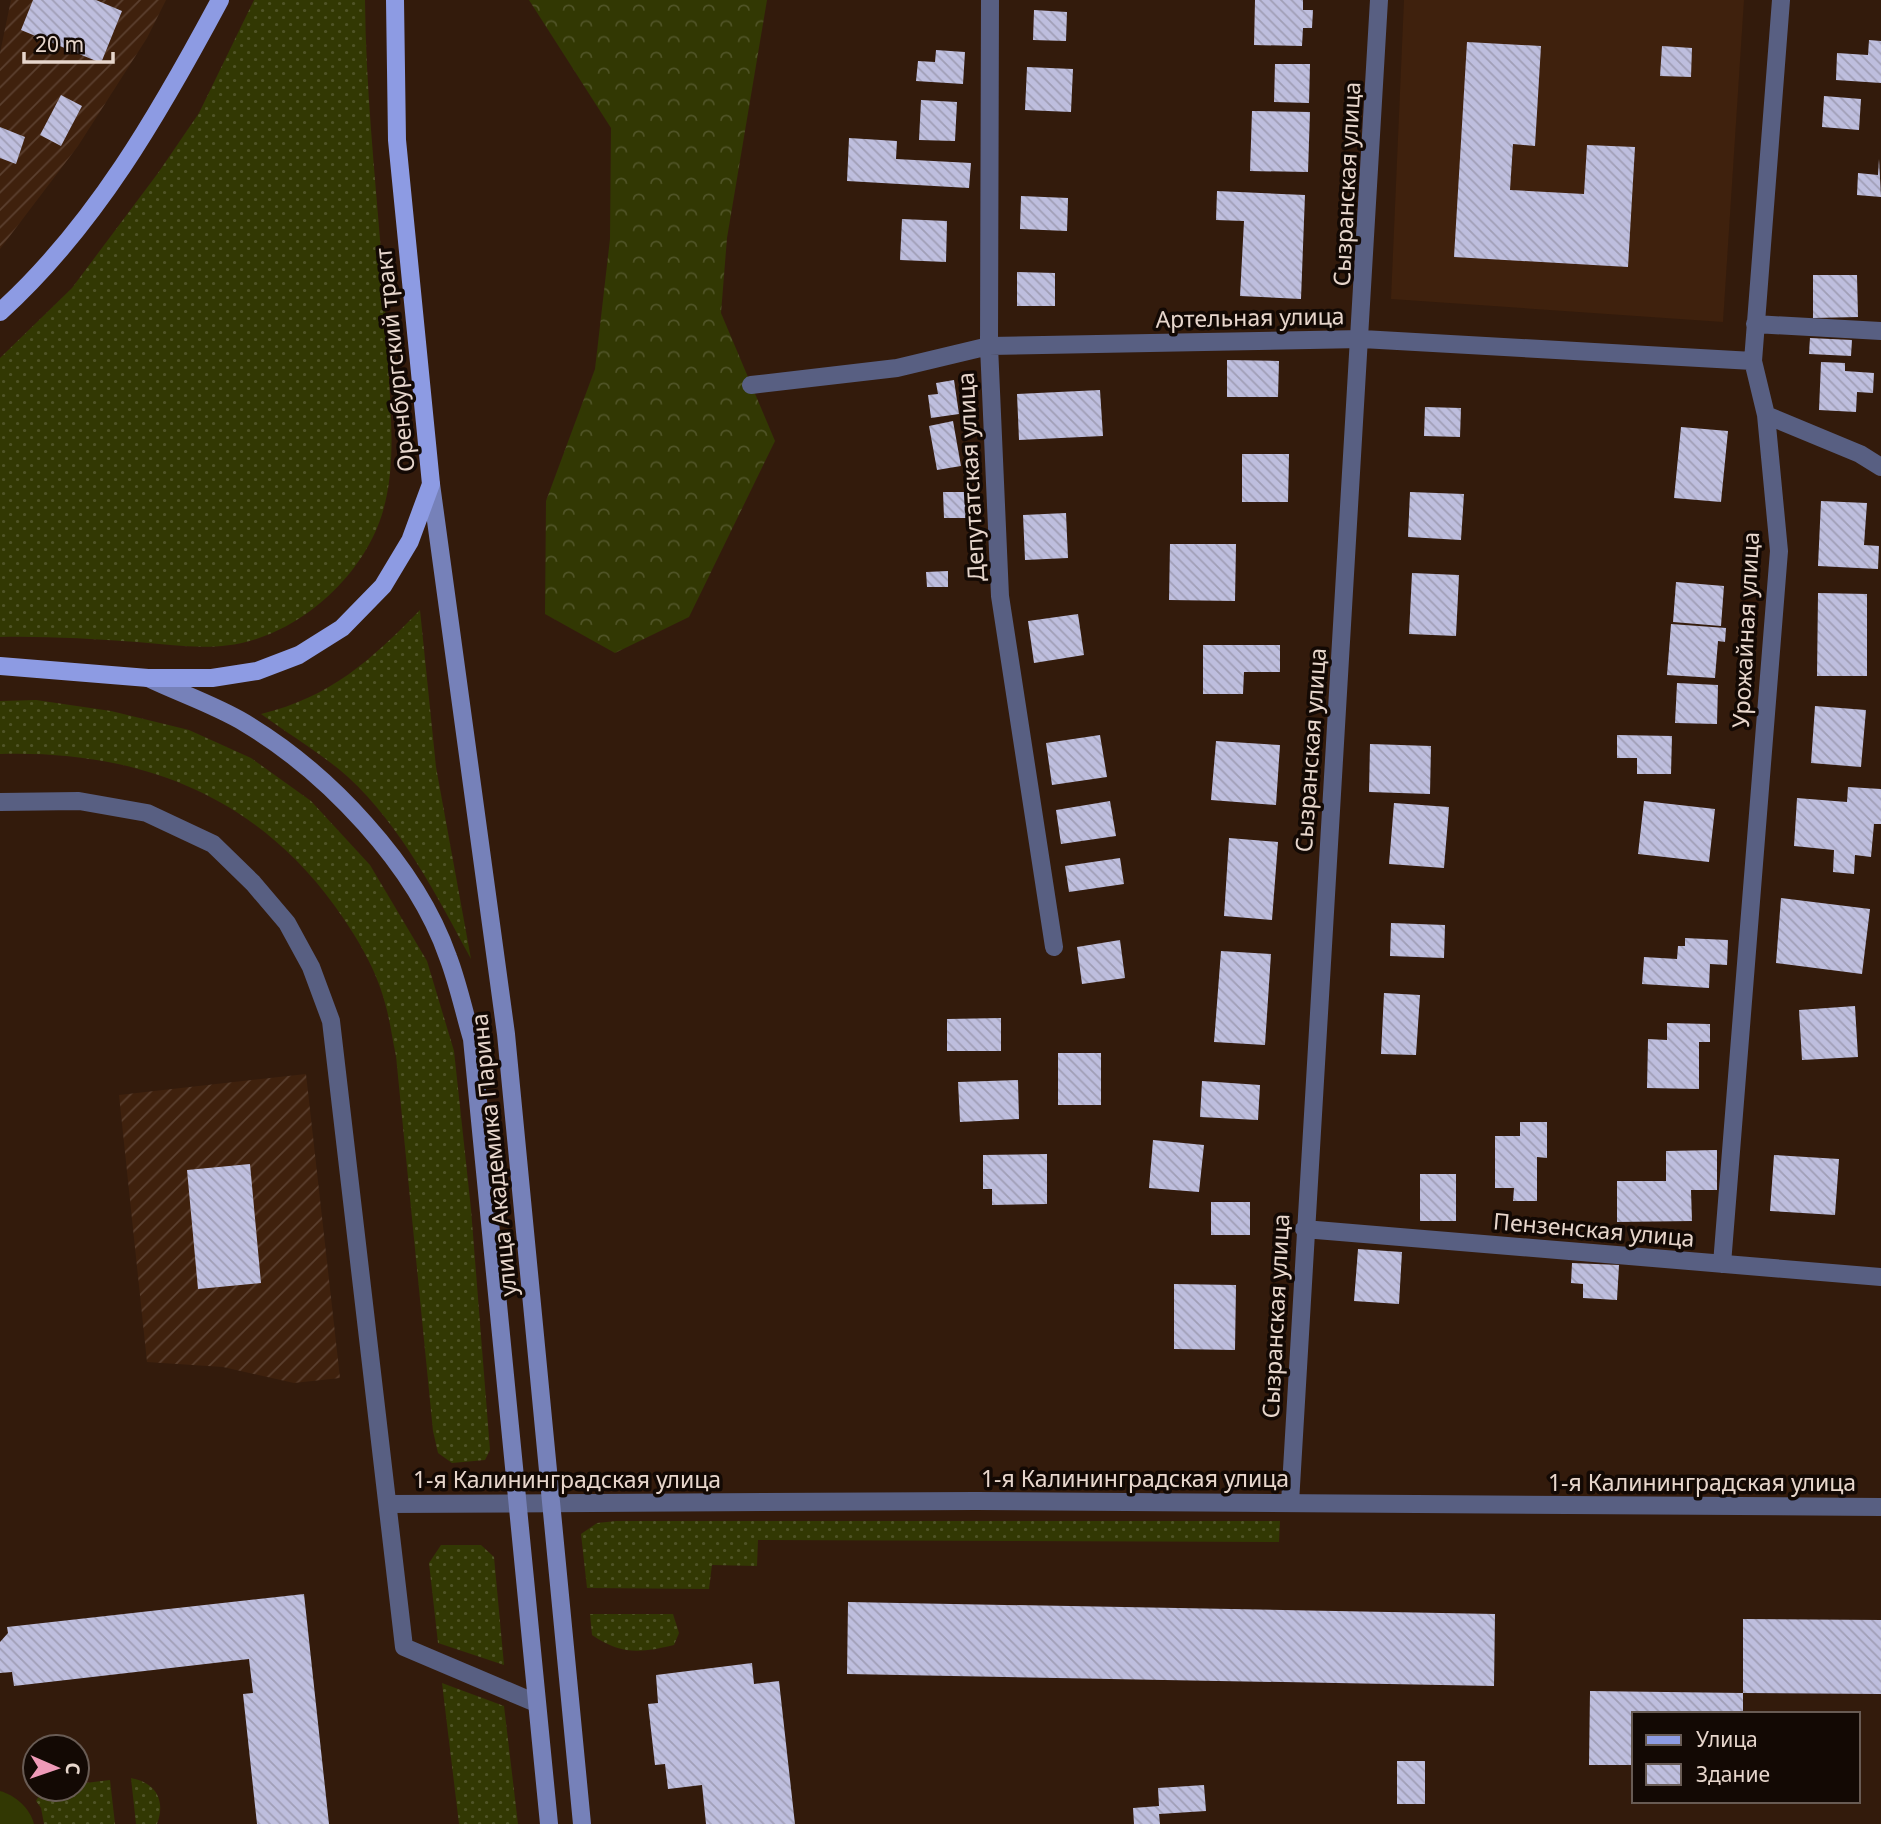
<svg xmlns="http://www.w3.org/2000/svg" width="1881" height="1824" viewBox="0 0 1881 1824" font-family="'Noto Sans',sans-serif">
<defs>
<pattern id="industrial-furrows" width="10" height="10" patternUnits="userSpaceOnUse" patternTransform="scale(1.75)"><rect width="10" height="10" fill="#3f210d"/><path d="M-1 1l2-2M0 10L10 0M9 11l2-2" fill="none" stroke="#5b402f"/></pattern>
<pattern id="grass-dots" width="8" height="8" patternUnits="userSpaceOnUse" patternTransform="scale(1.75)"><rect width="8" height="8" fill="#323803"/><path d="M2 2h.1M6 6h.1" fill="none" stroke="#505427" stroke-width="1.8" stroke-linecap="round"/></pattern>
<pattern id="forest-crowns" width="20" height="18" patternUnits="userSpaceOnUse" patternTransform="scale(1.75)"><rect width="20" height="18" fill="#323803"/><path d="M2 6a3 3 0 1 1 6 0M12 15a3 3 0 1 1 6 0" fill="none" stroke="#505427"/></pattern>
<pattern id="building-back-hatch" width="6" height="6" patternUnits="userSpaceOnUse" patternTransform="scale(1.75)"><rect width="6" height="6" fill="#bebede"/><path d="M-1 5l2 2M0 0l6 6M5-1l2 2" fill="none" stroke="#a09eb6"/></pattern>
</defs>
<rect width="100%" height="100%" fill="#331b0c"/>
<path fill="url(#industrial-furrows)" d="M 11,0 L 166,0 L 147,38 L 78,146 L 0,249 L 0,53 Z
M 306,1074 L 340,1378 L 294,1383 L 223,1367 L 147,1362 L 119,1095 Z"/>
<path fill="#3f210d" d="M 1404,0 L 1744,0 L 1723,322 L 1391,299 Z"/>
<path fill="url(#grass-dots)" d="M 254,0 L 365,0 C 366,120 383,239 388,359 C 390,408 397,463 383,511 C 366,570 311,623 253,640 C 214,652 176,645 137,642 C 91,639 46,636 0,637 L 0,358 L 72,288 L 158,173 L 199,113 Z
M 420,610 L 436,767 L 471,959 C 437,896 402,827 348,777 C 322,754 290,735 261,714 C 331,697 371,660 420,610 Z
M 36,700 L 111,711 L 189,730 L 251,758 L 311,801 L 370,865 L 427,961 L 454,1051 L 471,1209 L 490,1450 L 485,1460 L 452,1463 L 438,1453 L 433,1431 L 396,1056 C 392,1038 390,1020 385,1003 C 376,968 355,934 334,905 C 253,793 135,750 0,754 L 0,701 Z
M 616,1521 L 1280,1521 L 1279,1542 L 758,1540 L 757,1566 L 712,1565 L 709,1589 L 587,1588 L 581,1534 L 597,1523 Z
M 441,1545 L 481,1545 L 494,1557 L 504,1665 L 438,1643 L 429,1563 Z
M 590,1614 L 673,1614 L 679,1633 L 674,1645 C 641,1653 621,1655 592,1635 Z
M 442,1683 L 504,1706 L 518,1824 L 459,1824 Z
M 131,1778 C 156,1783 166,1800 157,1824 L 136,1824 Z
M 110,1780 L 115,1824 L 44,1824 L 41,1808 L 36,1801 L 43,1789 L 77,1789 L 77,1784 Z"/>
<path fill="url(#forest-crowns)" d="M 529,0 L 767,0 L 727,238 L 721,313 L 775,441 L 689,617 L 615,653 L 545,614 L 546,501 L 595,369 L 610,239 L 611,128 Z"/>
<path fill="#323803" d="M 0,1791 C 15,1795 30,1808 34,1824 L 0,1824 Z"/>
<path fill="url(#building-back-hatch)" d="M 33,0 L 96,0 L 122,11 L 101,63 L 21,30 Z
M 1255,0 L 1303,0 L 1303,10 L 1313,10 L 1312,28 L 1303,28 L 1302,46 L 1254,45 Z
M 1034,10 L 1067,12 L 1066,41 L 1033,40 Z
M 1869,40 L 1881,41 L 1881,83 L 1836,80 L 1837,53 L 1868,55 Z
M 1467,42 L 1541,46 L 1535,146 L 1513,144 L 1510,190 L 1584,194 L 1587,145 L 1635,147 L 1628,267 L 1454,257 Z
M 1662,46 L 1692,48 L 1691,77 L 1660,76 Z
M 936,50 L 965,52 L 963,84 L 916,81 L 918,61 L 935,62 Z
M 1275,64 L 1310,64 L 1309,103 L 1274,102 Z
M 1027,67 L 1073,69 L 1071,112 L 1025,110 Z
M 61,95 L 82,106 L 61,146 L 40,135 Z
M 1824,96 L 1861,99 L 1859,130 L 1822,127 Z
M 921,100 L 957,102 L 955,141 L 919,140 Z
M 1252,111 L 1310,112 L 1308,172 L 1250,171 Z
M 0,127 L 25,137 L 16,164 L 0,158 Z
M 849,138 L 897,141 L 896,159 L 971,163 L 969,188 L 847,181 Z
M 1879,159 L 1881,197 L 1857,195 L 1858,173 L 1878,175 Z
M 1217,191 L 1305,195 L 1301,299 L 1240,296 L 1244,221 L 1216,220 Z
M 1021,196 L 1068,198 L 1067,231 L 1020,229 Z
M 902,219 L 947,221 L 946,262 L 900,260 Z
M 1017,272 L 1055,273 L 1055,306 L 1017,306 Z
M 1813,275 L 1857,275 L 1858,317 L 1813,318 Z
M 1810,338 L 1852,340 L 1851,356 L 1809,354 Z
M 1227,360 L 1279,361 L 1278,397 L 1227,397 Z
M 1821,362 L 1845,363 L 1845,371 L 1874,373 L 1873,393 L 1857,392 L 1856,412 L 1819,410 Z
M 954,380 L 959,414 L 931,418 L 928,395 L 938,394 L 936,383 Z
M 1100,390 L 1103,436 L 1019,440 L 1017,394 Z
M 1425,407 L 1461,408 L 1460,437 L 1424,436 Z
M 953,421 L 961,466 L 937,470 L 929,426 Z
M 1681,427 L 1728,431 L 1721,502 L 1674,498 Z
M 1242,454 L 1289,454 L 1288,502 L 1242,502 Z
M 943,492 L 968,492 L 969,518 L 944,518 Z
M 1410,492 L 1464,494 L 1461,540 L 1408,537 Z
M 1821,501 L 1867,503 L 1864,545 L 1879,546 L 1878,569 L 1818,566 Z
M 1066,513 L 1068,558 L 1025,560 L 1023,515 Z
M 1170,544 L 1236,544 L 1235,601 L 1169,600 Z
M 948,571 L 948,587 L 927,587 L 926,572 Z
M 1412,573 L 1459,575 L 1456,636 L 1409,634 Z
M 1676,582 L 1724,586 L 1721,626 L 1673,622 Z
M 1818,593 L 1867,594 L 1867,676 L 1817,676 Z
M 1078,614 L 1084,655 L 1034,663 L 1028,621 Z
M 1671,624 L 1726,628 L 1725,642 L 1718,641 L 1715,678 L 1667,675 Z
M 1203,645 L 1280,645 L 1280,672 L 1244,672 L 1243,694 L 1203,694 Z
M 1677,683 L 1718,685 L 1717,724 L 1675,723 Z
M 1815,706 L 1866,710 L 1861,767 L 1811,763 Z
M 1100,735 L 1107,777 L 1052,785 L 1046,743 Z
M 1617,735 L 1672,736 L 1671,774 L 1637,774 L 1637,758 L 1617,758 Z
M 1216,741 L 1280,745 L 1276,805 L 1211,800 Z
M 1370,744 L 1431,746 L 1430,794 L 1369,792 Z
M 1848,787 L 1881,789 L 1881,824 L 1874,824 L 1871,857 L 1855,855 L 1854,874 L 1833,872 L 1834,850 L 1794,846 L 1797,798 L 1847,802 Z
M 1110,801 L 1116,836 L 1061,844 L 1056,810 Z
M 1644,801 L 1715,809 L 1709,862 L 1638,854 Z
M 1394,803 L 1449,807 L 1444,868 L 1389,864 Z
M 1229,838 L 1278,842 L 1272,920 L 1224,916 Z
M 1120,858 L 1124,884 L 1069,892 L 1065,866 Z
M 1781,898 L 1870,909 L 1862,974 L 1776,963 Z
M 1391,923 L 1445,925 L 1444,958 L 1390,956 Z
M 1685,938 L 1728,940 L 1727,965 L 1710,964 L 1709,988 L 1642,984 L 1644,957 L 1677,959 L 1678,946 L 1685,946 Z
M 1120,940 L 1125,978 L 1082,984 L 1077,947 Z
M 1221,951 L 1271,954 L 1265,1045 L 1214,1042 Z
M 1384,993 L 1420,995 L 1416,1055 L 1381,1054 Z
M 1855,1006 L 1858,1057 L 1802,1060 L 1799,1010 Z
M 1001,1018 L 1001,1051 L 947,1051 L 947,1019 Z
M 1667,1023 L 1710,1024 L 1710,1042 L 1699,1042 L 1699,1089 L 1647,1088 L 1648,1039 L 1667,1040 Z
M 1058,1053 L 1101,1053 L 1101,1105 L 1058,1105 Z
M 1018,1080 L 1019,1119 L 960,1122 L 958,1082 Z
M 1202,1081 L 1260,1085 L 1258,1120 L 1200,1117 Z
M 1520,1122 L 1547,1122 L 1547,1158 L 1537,1157 L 1537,1201 L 1513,1201 L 1514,1188 L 1495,1188 L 1495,1136 L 1520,1136 Z
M 1153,1140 L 1204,1145 L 1199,1192 L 1149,1188 Z
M 1717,1150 L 1717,1190 L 1691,1190 L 1692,1221 L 1617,1222 L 1617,1181 L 1666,1181 L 1666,1151 Z
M 1047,1154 L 1047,1204 L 992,1205 L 992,1189 L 983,1189 L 983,1155 Z
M 1774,1155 L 1839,1159 L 1835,1215 L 1770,1211 Z
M 250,1164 L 261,1283 L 198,1289 L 187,1170 Z
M 1420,1174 L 1456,1174 L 1456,1221 L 1420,1221 Z
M 1211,1202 L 1250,1202 L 1250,1235 L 1211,1235 Z
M 1358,1249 L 1402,1252 L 1399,1304 L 1354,1301 Z
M 1572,1263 L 1619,1265 L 1617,1300 L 1583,1298 L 1583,1284 L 1571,1283 Z
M 1174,1284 L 1236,1285 L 1235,1350 L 1174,1349 Z
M 304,1594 L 329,1824 L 257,1824 L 243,1694 L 253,1693 L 249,1659 L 14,1686 L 12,1672 L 0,1673 L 0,1642 L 8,1633 L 7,1627 Z
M 848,1602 L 1495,1614 L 1494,1686 L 847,1674 Z
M 1743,1619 L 1881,1620 L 1881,1694 L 1743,1693 L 1743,1714 L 1634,1714 L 1634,1765 L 1589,1765 L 1590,1691 L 1743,1693 Z
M 752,1663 L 754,1684 L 779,1681 L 795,1824 L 706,1824 L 702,1785 L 668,1789 L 665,1764 L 655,1765 L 648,1704 L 658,1703 L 656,1675 Z
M 1397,1761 L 1425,1761 L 1425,1804 L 1397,1804 Z
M 1204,1785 L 1206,1811 L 1159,1814 L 1160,1824 L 1134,1824 L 1133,1808 L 1159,1806 L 1158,1788 Z"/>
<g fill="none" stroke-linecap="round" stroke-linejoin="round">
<path stroke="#585f82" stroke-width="18" d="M 990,0 L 989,346 L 1000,596 L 1054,947
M 1755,324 L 1881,331
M 751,385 L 897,368 L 989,346 L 1362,339 L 1753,361
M 1766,415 L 1860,454 L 1881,467
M 0,802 L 79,801 L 147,813 L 213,844 L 253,883 L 287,923 L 311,967 L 331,1021 L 404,1647 L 536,1703
M 1304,1229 L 1881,1277
M 1722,1264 L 1779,551 L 1766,415 L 1753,361 L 1781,0
M 1290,1503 C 1315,1002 1354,501 1379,0
M 388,1504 L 976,1501 L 1881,1507"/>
<path stroke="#7681b9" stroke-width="18" d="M 431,484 L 506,1034 L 582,1824
M 148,678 C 179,693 215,705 245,723 C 327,772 416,865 448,957 C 458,983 464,1012 472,1039 L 549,1824"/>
<path stroke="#8d9be3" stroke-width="18" d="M 0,312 C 95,226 160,112 220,0
M 0,666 L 148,678 L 212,678 L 257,671 L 299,655 L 342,628 L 383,586 L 410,541 L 431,484 L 397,140 L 395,0"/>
</g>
<g text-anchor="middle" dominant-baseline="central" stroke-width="7" stroke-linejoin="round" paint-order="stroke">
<g font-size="23" fill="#e7d6cc" stroke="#130904">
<text transform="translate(1346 184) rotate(-87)">Сызранская улица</text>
<text transform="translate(1250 317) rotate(-1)">Артельная улица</text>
<text transform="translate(394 360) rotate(-96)">Оренбургский тракт</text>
<text transform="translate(970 477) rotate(-93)">Депутатская улица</text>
<text transform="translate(1745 630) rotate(-87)">Урожайная улица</text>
<text transform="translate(1310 750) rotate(-86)">Сызранская улица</text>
<text transform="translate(493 1155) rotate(-96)">улица Академика Парина</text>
<text transform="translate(1594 1229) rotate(5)">Пензенская улица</text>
<text transform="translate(1275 1316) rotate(-87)">Сызранская улица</text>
<text x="1135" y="1478">1-я Калининградская улица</text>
<text x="567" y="1479">1-я Калининградская улица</text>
<text x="1702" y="1482">1-я Калининградская улица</text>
</g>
</g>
<rect x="1632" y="1712" width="228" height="91" fill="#130904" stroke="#685b54" stroke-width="2"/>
<rect x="1646" y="1735" width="35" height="10" fill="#8d9be3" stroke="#685b54" stroke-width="2"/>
<text x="1696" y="1747" font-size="21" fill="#e7d6cc">Улица</text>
<rect x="1646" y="1764" width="35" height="21" fill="url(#building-back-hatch)" stroke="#685b54" stroke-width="2"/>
<text x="1696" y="1782" font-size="21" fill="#e7d6cc">Здание</text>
<g transform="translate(56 1768) rotate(92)"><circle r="33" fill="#130904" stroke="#685b54" stroke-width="2"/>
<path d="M0-5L12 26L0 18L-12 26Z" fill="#ef9ab8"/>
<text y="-10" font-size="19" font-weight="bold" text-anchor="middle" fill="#e7d6cc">С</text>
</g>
<path d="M24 52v10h89v-10" fill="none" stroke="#e7d6cc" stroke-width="3.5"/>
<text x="35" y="52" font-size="21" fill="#e7d6cc" stroke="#130904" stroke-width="5" paint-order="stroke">20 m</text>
</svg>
